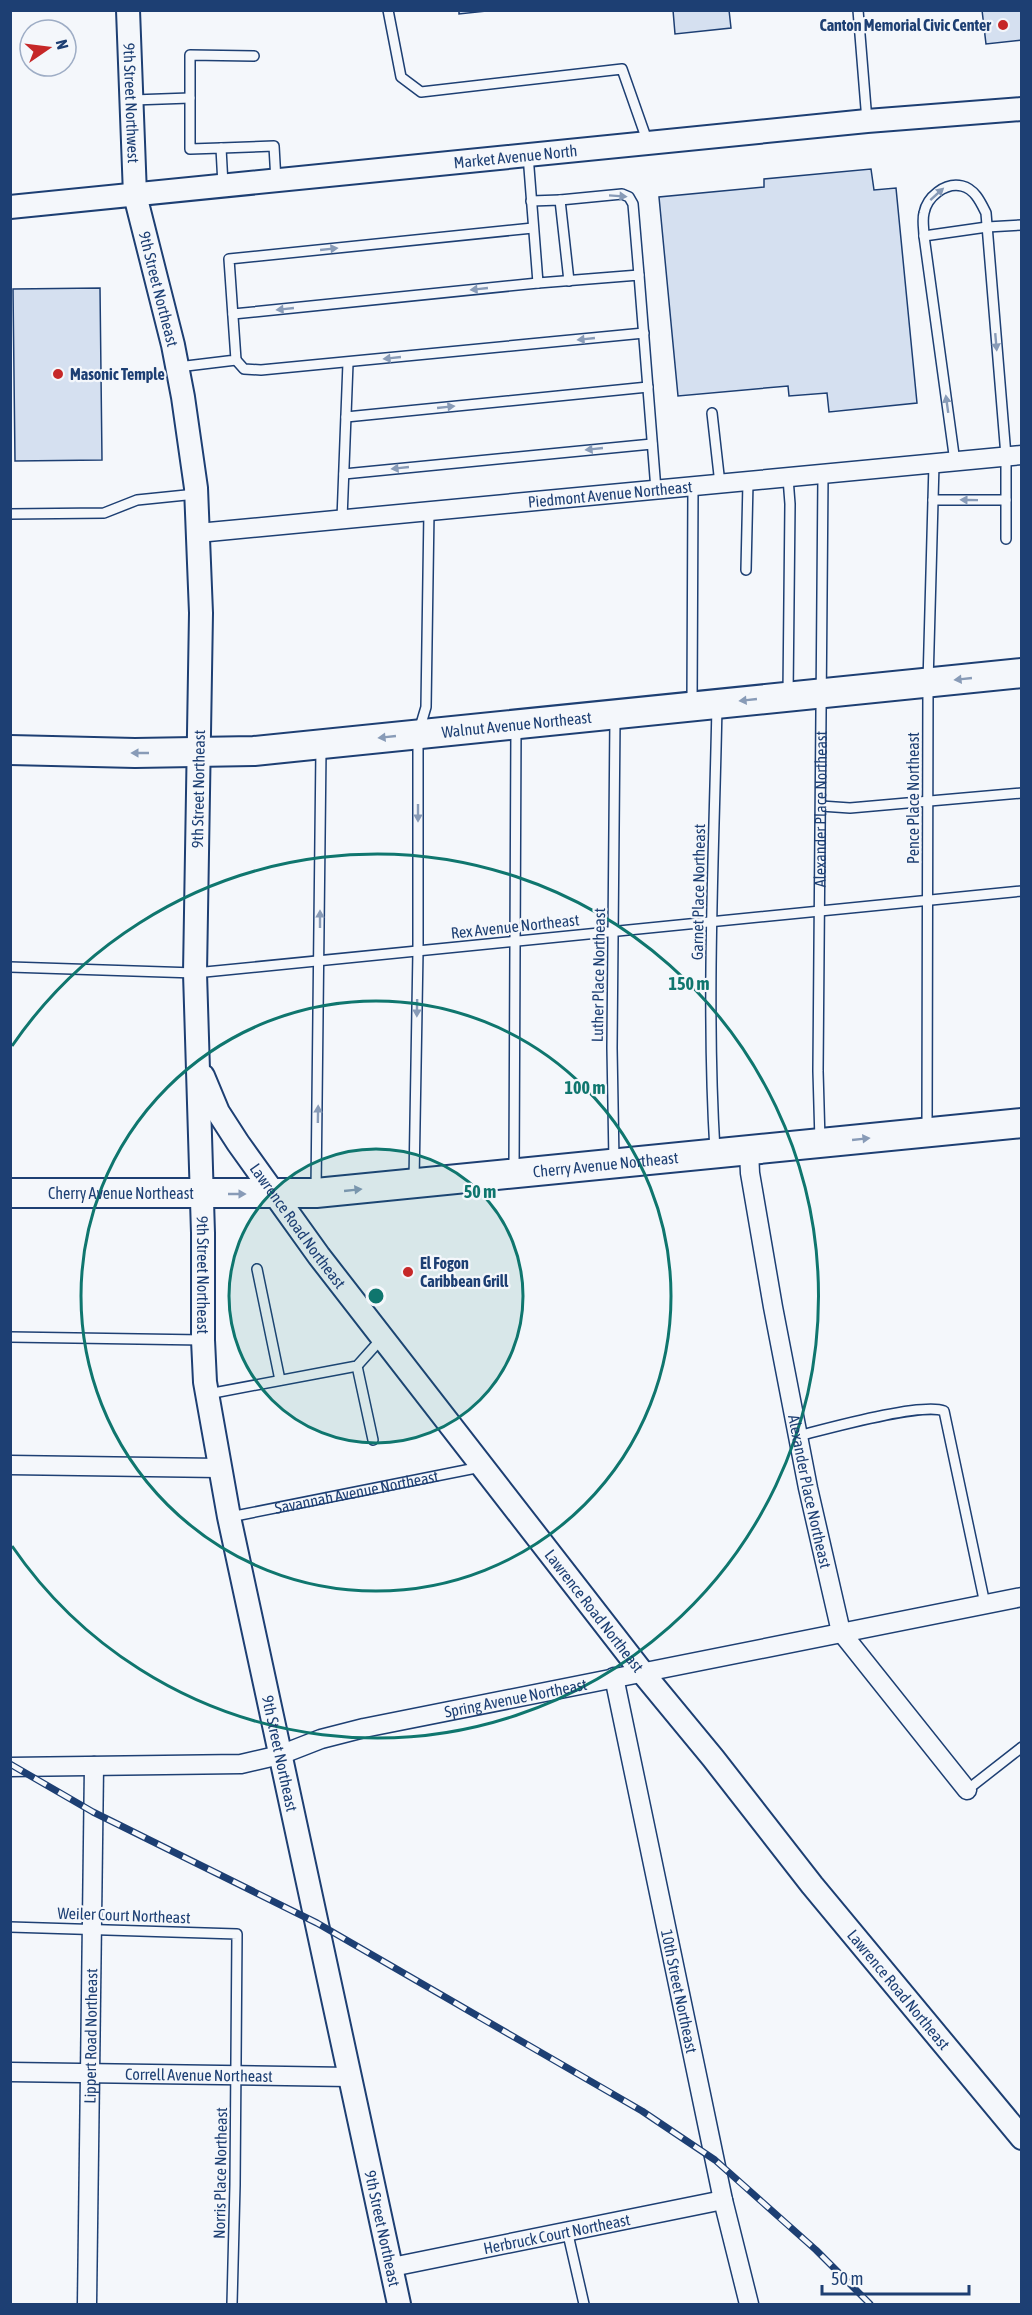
<svg xmlns="http://www.w3.org/2000/svg" width="1032" height="2315" viewBox="0 0 1032 2315" font-family="'Asap Condensed',sans-serif">
<rect width="100%" height="100%" fill="#f4f7fb"/>
<path fill="#d5e0f0" stroke="#1d3f73" stroke-width="1.5" d="M 459,10 L 496,10 L 459,14 Z
M 673,10 L 729,10 L 731,28 L 675,34 Z
M 982,10 L 1022,10 L 1022,40 L 986,44 Z
M 871,169 L 874,190 L 896,188 L 917,403 L 829,412 L 827,393 L 789,396 L 788,386 L 678,396 L 659,197 L 764,187 L 764,179 Z
M 100,288 L 102,460 L 15,461 L 13,289 Z"/>
<g fill="none" stroke-linecap="round" stroke-linejoin="round">
<g stroke="#1d3f73" stroke-width="12">
<g id="service">
<path d="M 388,10 L 401,77 L 421,92 L 622,69 L 648,143"/>
<path d="M 858,10 L 867,121"/>
<path d="M 133,100 L 190,98"/>
<path d="M 221,148 L 274,146 L 276,181"/>
<path d="M 528,155 L 538,283 L 639,275 L 656,490"/>
<path d="M 223,185 L 221,148 L 190,149 L 190,55 L 254,56"/>
<path d="M 560,200 L 622,194 L 629,197 L 633,204 L 639,275"/>
<path d="M 531,201 L 560,200 L 569,281"/>
<path d="M 924,236 L 987,227 L 1022,225"/>
<path d="M 233,314 L 538,283"/>
<path d="M 236,360 L 244,369 L 261,370 L 644,333"/>
<path d="M 178,367 L 236,360 L 229,259 L 533,228"/>
<path d="M 712,413 L 720,484"/>
<path d="M 346,417 L 648,387"/>
<path d="M 955,462 L 924,236 C 924,229 922,220 924,213 C 927,197 945,182 962,186 C 975,189 981,203 986,213 L 1006,456 L 1006,539"/>
<path d="M 344,474 L 652,444"/>
<path d="M 933,500 L 1006,500"/>
<path d="M 10,514 L 104,513 L 137,500 L 196,494"/>
<path d="M 342,519 L 348,363"/>
<path d="M 746,570 L 748,482"/>
<path d="M 788,695 L 790,504 L 788,478"/>
<path d="M 692,703 L 693,487"/>
<path d="M 821,806 L 850,808 L 1022,793"/>
<path d="M 10,967 L 195,973 L 1022,891"/>
<path d="M 927,1130 L 928,683 L 934,464"/>
<path id="s1" d="M 820,1141 L 818,1071 L 823,475"/>
<path d="M 715,1151 C 706,1003 714,854 717,706"/>
<path d="M 614,1161 L 612,1048 L 615,719"/>
<path d="M 514,1171 L 516,726"/>
<path d="M 414,1181 L 418,951 L 418,734 L 426,707 L 429,511"/>
<path d="M 316,1191 L 321,749"/>
<path d="M 257,1269 L 280,1380"/>
<path d="M 10,1337 L 203,1340"/>
<path d="M 357,1366 L 373,1440"/>
<path d="M 208,1394 L 357,1366 L 383,1337"/>
<path d="M 798,1436 C 826,1429 922,1402 944,1411 L 985,1604"/>
<path id="s2" d="M 230,1517 L 481,1467"/>
<path d="M 967,1790 L 1022,1747"/>
<path d="M 10,1927 L 237,1934 L 235,2185 L 232,2304"/>
<path d="M 567,2230 L 584,2304"/>
</g>
</g>
<g stroke="#1d3f73" stroke-width="21">
<g id="minor">
<path id="s3" d="M 198,533 L 1022,455"/>
<path id="s4" d="M 749,1151 L 750,1173 L 773,1307 L 808,1488 L 841,1632 L 967,1790"/>
<path d="M 10,1465 L 219,1468"/>
<path id="s5" d="M 614,1677 L 723,2200 L 749,2304"/>
<path id="s6" d="M 10,1767 L 241,1764 L 280,1755 L 321,1739 L 364,1728 L 1022,1597"/>
<path id="s7" d="M 10,2072 L 350,2077"/>
<path id="s8" d="M 392,2267 L 723,2200"/>
<path id="s9" d="M 87,2304 L 94,1766"/>
</g>
</g>
<g stroke="#1d3f73" stroke-width="26">
<g id="tertiary">
<path id="s10" d="M 128,10 L 135,195 L 173,345 L 183,397 L 196,488 L 201,613 L 195,973 L 203,1233 L 203,1340 L 205,1382 L 229,1517 L 399,2304"/>
<path id="s11" d="M 10,207 L 867,121 L 1022,109"/>
<path id="s12" d="M 203,1076 L 218,1112 L 238,1143 L 319,1256 L 642,1672 L 713,1758 L 812,1885 L 1022,2138"/>
</g>
</g>
<g stroke="#1d3f73" stroke-width="32">
<g id="primary">
<path id="s13" d="M 10,750 L 135,753 L 254,751 L 1022,673"/>
<path id="s14" d="M 10,1193 L 316,1193 L 1022,1123"/>
</g>
</g>
<use href="#service" stroke="#f4f7fb" stroke-width="9"/>
<use href="#minor" stroke="#f4f7fb" stroke-width="18"/>
<use href="#tertiary" stroke="#f4f7fb" stroke-width="22"/>
<use href="#primary" stroke="#f4f7fb" stroke-width="28"/>
<g stroke="#1d3f73" stroke-width="7">
<path id="rail" d="M 10,1764 L 93,1812 L 317,1923 L 642,2111 L 715,2160 L 816,2250 L 870,2304"/>
</g>
<use href="#rail" stroke="#f4f7fb" stroke-width="4.5" stroke-dasharray="14" stroke-linecap="butt"/>
</g>
<defs><path id="oneway-solid" d="M-6-.8H1V-3.2L6.5 0L1 3.2V.8H-6Z" transform="scale(1.5)"/></defs>
<g fill="#889bb7">
<use href="#oneway-solid" transform="translate(937 194) rotate(-42)"/>
<use href="#oneway-solid" transform="translate(618 196) rotate(4)"/>
<use href="#oneway-solid" transform="translate(329 249) rotate(-6)"/>
<use href="#oneway-solid" transform="translate(479 289) rotate(174)"/>
<use href="#oneway-solid" transform="translate(285 309) rotate(174)"/>
<use href="#oneway-solid" transform="translate(586 339) rotate(174)"/>
<use href="#oneway-solid" transform="translate(996 342) rotate(85)"/>
<use href="#oneway-solid" transform="translate(392 358) rotate(174)"/>
<use href="#oneway-solid" transform="translate(947 404) rotate(-98)"/>
<use href="#oneway-solid" transform="translate(446 407) rotate(-6)"/>
<use href="#oneway-solid" transform="translate(594 449) rotate(174)"/>
<use href="#oneway-solid" transform="translate(400 468) rotate(174)"/>
<use href="#oneway-solid" transform="translate(969 500) rotate(-179)"/>
<use href="#oneway-solid" transform="translate(963 679) rotate(174)"/>
<use href="#oneway-solid" transform="translate(748 700) rotate(174)"/>
<use href="#oneway-solid" transform="translate(387 737) rotate(174)"/>
<use href="#oneway-solid" transform="translate(140 753) rotate(-180)"/>
<use href="#oneway-solid" transform="translate(418 813) rotate(90)"/>
<use href="#oneway-solid" transform="translate(320 919) rotate(-90)"/>
<use href="#oneway-solid" transform="translate(417 1008) rotate(91)"/>
<use href="#oneway-solid" transform="translate(318 1114) rotate(-89)"/>
<use href="#oneway-solid" transform="translate(861 1139) rotate(-6)"/>
<use href="#oneway-solid" transform="translate(353 1190) rotate(-6)"/>
<use href="#oneway-solid" transform="translate(237 1194)"/>
</g>
<circle cx="376" cy="1296" r="147" fill="#0f766e" fill-opacity=".12"/>
<g fill="none" stroke="#0f766e" stroke-width="3">
<circle cx="376" cy="1296" r="147"/>
<circle cx="376" cy="1296" r="295"/>
<path d="M12 1046A442 442 0 1 1 12 1546"/>
</g>
<g fill="#c62828" stroke="#f4f7fb" stroke-width="2">
<circle cx="1003" cy="25" r="6"/>
<circle cx="58" cy="374" r="6"/>
<circle cx="408" cy="1272" r="6"/>
</g>
<g text-anchor="middle" dominant-baseline="central" stroke-width="4.5" stroke-linejoin="round" paint-order="stroke">
<g font-size="16" font-weight="bold" fill="#1d3f73" stroke="#f4f7fb" text-anchor="start">
<text x="991" y="25" text-anchor="end">Canton Memorial Civic Center</text>
<text x="70" y="374">Masonic Temple</text>
<text x="420" y="1263">El Fogon<tspan x="420" dy="18">Caribbean Grill</tspan></text>
</g>
<g font-size="16" fill="#1d3f73" stroke="#f4f7fb">
<text stroke="none"><textPath href="#s10" startOffset="93">9th Street Northwest</textPath></text>
<text stroke="none"><textPath href="#s11" startOffset="508">Market Avenue North</textPath></text>
<text stroke="none"><textPath href="#s10" startOffset="282">9th Street Northeast</textPath></text>
<text stroke="none"><textPath href="#s3" startOffset="414">Piedmont Avenue Northeast</textPath></text>
<text stroke="none"><textPath href="#s13" startOffset="508">Walnut Avenue Northeast</textPath></text>
<text transform="translate(198 789) rotate(-89)">9th Street Northeast</text>
<text transform="translate(913 798) rotate(-90)">Pence Place Northeast</text>
<text stroke="none"><textPath href="#s1" startOffset="332">Alexander Place Northeast</textPath></text>
<text transform="translate(698 892) rotate(-89)">Garnet Place Northeast</text>
<text transform="translate(515 926) rotate(-6)">Rex Avenue Northeast</text>
<text transform="translate(598 975) rotate(-89)">Luther Place Northeast</text>
<text stroke="none"><textPath href="#s14" startOffset="597">Cherry Avenue Northeast</textPath></text>
<text stroke="none"><textPath href="#s14" startOffset="111">Cherry Avenue Northeast</textPath></text>
<text stroke="none"><textPath href="#s12" startOffset="178">Lawrence Road Northeast</textPath></text>
<text stroke="none"><textPath href="#s10" startOffset="1272">9th Street Northeast</textPath></text>
<text stroke="none"><textPath href="#s4" startOffset="346">Alexander Place Northeast</textPath></text>
<text stroke="none"><textPath href="#s2" startOffset="129">Savannah Avenue Northeast</textPath></text>
<text stroke="none"><textPath href="#s12" startOffset="664">Lawrence Road Northeast</textPath></text>
<text stroke="none"><textPath href="#s6" startOffset="514">Spring Avenue Northeast</textPath></text>
<text stroke="none"><textPath href="#s10" startOffset="1758">9th Street Northeast</textPath></text>
<text transform="translate(124 1915) rotate(2)">Weiler Court Northeast</text>
<text stroke="none"><textPath href="#s12" startOffset="1150">Lawrence Road Northeast</textPath></text>
<text stroke="none"><textPath href="#s5" startOffset="321">10th Street Northeast</textPath></text>
<text stroke="none"><textPath href="#s9" startOffset="268">Lippert Road Northeast</textPath></text>
<text stroke="none"><textPath href="#s7" startOffset="189">Correll Avenue Northeast</textPath></text>
<text transform="translate(220 2173) rotate(-89)">Norris Place Northeast</text>
<text stroke="none"><textPath href="#s10" startOffset="2244">9th Street Northeast</textPath></text>
<text stroke="none"><textPath href="#s8" startOffset="168">Herbruck Court Northeast</textPath></text>
</g>
</g>
<circle cx="376" cy="1296" r="9" fill="#0f766e" stroke="#f4f7fb" stroke-width="3"/>
<g font-size="18" text-anchor="middle" font-weight="bold" fill="#0f766e" stroke="#f4f7fb" stroke-width="4.5" stroke-linejoin="round" paint-order="stroke">
<text x="689" y="990">150 m</text>
<text x="585" y="1094">100 m</text>
<text x="480" y="1198">50 m</text>
</g>
<rect width="1032" height="2315" fill="none" stroke="#1d3f73" stroke-width="24"/>
<g transform="translate(48 48) rotate(76)"><circle r="28" fill="#f4f7fb" stroke="#9eadc5" stroke-width="1.5"/>
<path d="M0-4.5L10 22L0 15L-10 22Z" fill="#c62828"/>
<text y="-9" font-size="16" font-weight="bold" text-anchor="middle" fill="#1d3f73">N</text>
</g>
<path d="M822 2285v9h147v-9" fill="none" stroke="#1d3f73" stroke-width="3"/>
<text x="831" y="2285" font-size="18" fill="#1d3f73" stroke="#f4f7fb" stroke-width="4.5" paint-order="stroke">50 m</text>
</svg>
